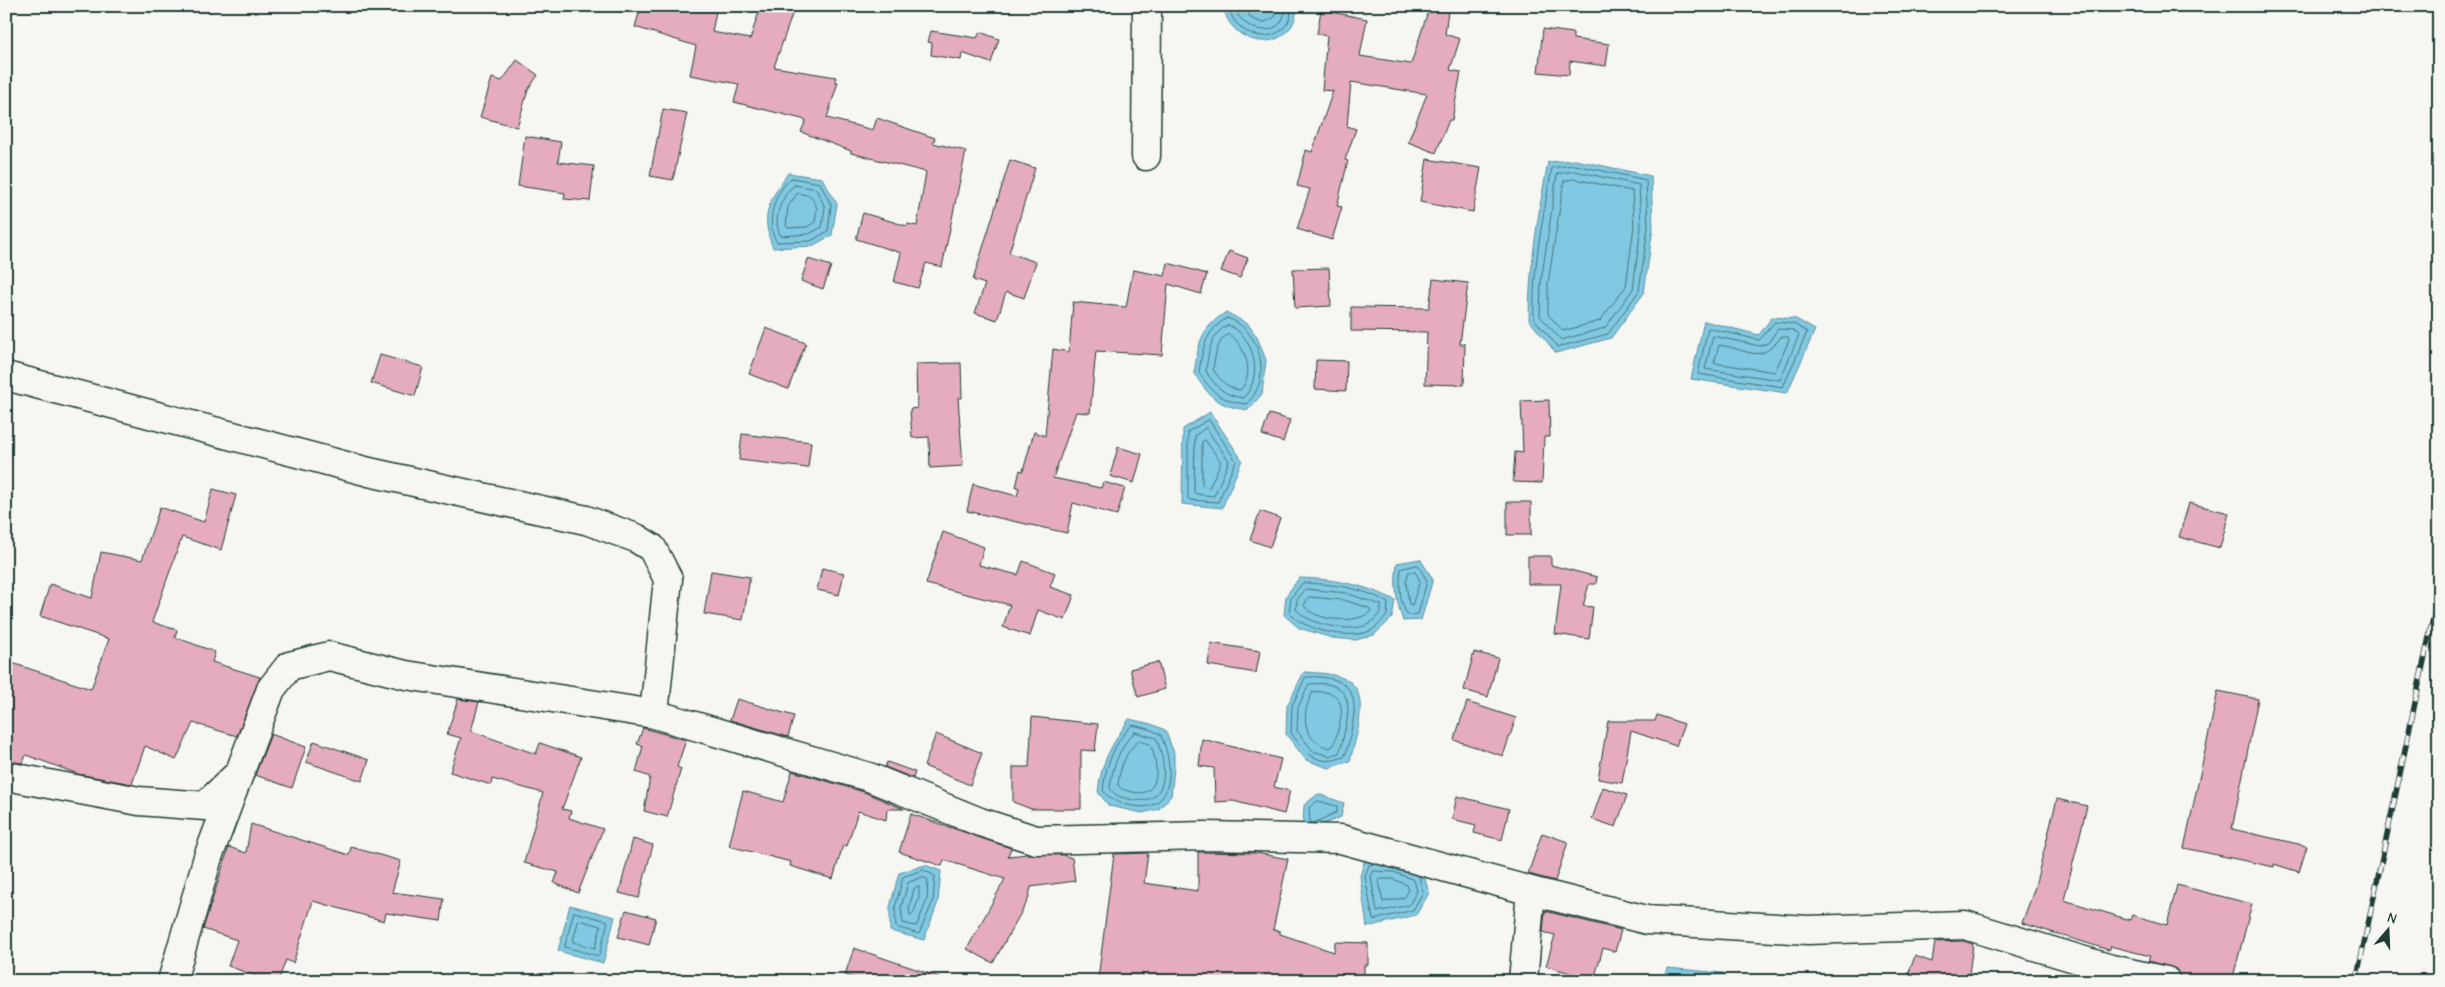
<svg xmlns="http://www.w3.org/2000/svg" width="2445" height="987" viewBox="0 0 2445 987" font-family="'Comic Neue',sans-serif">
<rect width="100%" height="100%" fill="#f6f6f2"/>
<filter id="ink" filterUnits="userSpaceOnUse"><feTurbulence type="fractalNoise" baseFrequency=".02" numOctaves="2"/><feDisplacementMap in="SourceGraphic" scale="10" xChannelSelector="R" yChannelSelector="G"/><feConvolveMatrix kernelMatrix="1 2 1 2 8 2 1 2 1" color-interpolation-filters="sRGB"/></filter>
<g filter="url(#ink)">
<path fill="#81c8e2" stroke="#5a909c" d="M 1224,6 L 1298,6 C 1296,13 1295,23 1290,28 C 1270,55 1226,37 1224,6 Z
M 1575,160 L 1651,176 L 1653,227 L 1644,293 L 1611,338 L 1556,353 L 1529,320 C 1529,267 1538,215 1548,162 Z
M 788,173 L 822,178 L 837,204 L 832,235 L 812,246 L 773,248 C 759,214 770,200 788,173 Z
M 1226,312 L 1248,324 L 1257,337 L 1266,360 L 1262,394 L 1248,410 C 1218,406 1210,398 1194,373 C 1199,343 1199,330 1226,312 Z
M 1772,317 L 1796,319 L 1815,330 L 1787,393 L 1691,379 L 1704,321 L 1759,335 Z
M 1210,412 L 1242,460 L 1222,508 L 1182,504 L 1183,429 Z
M 1420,559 L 1433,579 L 1421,620 L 1403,621 C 1396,602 1394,583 1397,563 Z
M 1299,578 C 1334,579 1363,584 1395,600 L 1392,618 L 1374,635 L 1356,640 L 1332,638 L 1299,628 L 1284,615 L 1286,596 Z
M 1304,672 C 1317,673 1333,673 1345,679 C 1373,691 1355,739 1350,761 L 1329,768 L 1306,760 L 1286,734 L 1287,706 Z
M 1129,719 L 1151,724 L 1165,730 L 1174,753 L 1174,768 L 1171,796 L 1159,809 L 1142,813 L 1109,806 L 1098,792 C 1101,761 1112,745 1129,719 Z
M 1318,794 L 1344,803 L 1341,817 L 1314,828 L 1303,825 L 1304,805 Z
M 1365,859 L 1423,872 L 1429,893 L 1416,915 L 1367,927 L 1360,876 Z
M 925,865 L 941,871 L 938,902 L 924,940 L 890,931 L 890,907 L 899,873 Z
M 570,905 L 615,917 L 603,963 L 558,951 Z
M 1667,968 L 1723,973 L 1727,981 L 1663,981 Z"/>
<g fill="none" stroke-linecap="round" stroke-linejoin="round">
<path stroke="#46757a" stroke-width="1" d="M 1229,6 C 1231,32 1269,48 1286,25 C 1290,21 1291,12 1293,6
M 1235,6 C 1237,26 1268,39 1281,22 C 1284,18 1285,11 1286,6
M 1243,6 L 1252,19 L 1263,23 L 1275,17 L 1278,6
M 1575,165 L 1646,180 L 1648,227 L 1639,291 L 1608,334 L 1558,347 L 1534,319 C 1532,268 1543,218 1552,168 Z
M 1575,171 L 1639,185 L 1641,226 L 1633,289 L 1605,328 L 1561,340 L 1540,316 L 1541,282 L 1557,174 Z
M 792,178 L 820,183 L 831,205 L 828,231 L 811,241 L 777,242 C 764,225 775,189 792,178 Z
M 1575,179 L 1632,191 L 1634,226 L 1626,286 L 1600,321 L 1563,331 L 1548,314 L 1548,283 L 1564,181 Z
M 795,185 L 816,189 L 825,207 L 822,227 L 809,234 L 781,236 C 771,222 782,193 795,185 Z
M 798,193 L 811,196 L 817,208 L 815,222 L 807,227 L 788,228 L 786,225 L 788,207 Z
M 1227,318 C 1262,329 1273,381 1246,404 C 1223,402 1210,391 1199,372 C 1202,349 1206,330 1227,318 Z
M 1775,322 L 1794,324 L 1807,332 L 1783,387 L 1698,374 L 1708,328 L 1759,340 Z
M 1228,325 C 1255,335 1264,379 1243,398 C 1225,396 1214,386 1206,371 C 1208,353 1211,333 1228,325 Z
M 1778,329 L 1793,330 L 1799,335 L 1780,380 L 1705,369 L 1713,336 L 1760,346 L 1768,343 Z
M 1229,334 C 1245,344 1256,376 1240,390 C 1228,389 1219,379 1213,369 C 1215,357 1217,339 1229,334 Z
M 1781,337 L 1788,337 L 1789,340 L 1775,372 L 1714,363 L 1719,345 C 1749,349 1759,366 1781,337 Z
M 1209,420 L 1236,461 L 1218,502 L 1190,500 L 1188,498 L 1188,432 Z
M 1206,428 L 1229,461 L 1214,496 L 1196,494 L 1194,492 L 1195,436 Z
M 1205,440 L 1221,462 L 1209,488 L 1202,485 L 1202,442 Z
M 1418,565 L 1427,581 L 1418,614 L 1408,615 C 1399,604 1399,583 1401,569 Z
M 1409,572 L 1415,572 L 1420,581 L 1412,605 L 1409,604 L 1406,583 Z
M 1303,583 C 1332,584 1362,587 1388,603 L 1387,615 C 1383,620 1376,628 1370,631 C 1349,640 1302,630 1289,612 L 1291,598 Z
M 1306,589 L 1346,593 L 1381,605 L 1381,611 C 1378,616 1372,623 1367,625 C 1350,633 1306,624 1296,609 L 1297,600 Z
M 1309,597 L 1344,600 L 1369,608 L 1371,611 C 1358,625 1314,621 1304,606 Z
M 1306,677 C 1348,675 1361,691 1351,731 C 1349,740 1348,750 1344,757 C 1316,767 1307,754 1291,733 L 1292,706 Z
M 1309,684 C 1346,680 1353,698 1345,730 C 1343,737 1342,746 1339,753 L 1329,756 L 1313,751 L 1297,731 L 1298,708 Z
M 1313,692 C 1354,688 1340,721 1334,745 L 1330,748 C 1302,742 1300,713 1313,692 Z
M 1132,725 L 1149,729 L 1160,734 C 1175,764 1176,817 1128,805 C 1116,802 1110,800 1103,790 C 1105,767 1115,741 1132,725 Z
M 1135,732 L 1156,738 C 1168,765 1170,809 1129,799 C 1120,797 1115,796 1110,788 C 1112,768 1120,745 1135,732 Z
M 1139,741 L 1150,744 C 1159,763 1162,799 1132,792 C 1126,790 1121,790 1118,785 C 1119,771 1126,749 1139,741 Z
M 1318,801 L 1337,806 L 1337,812 L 1314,823 L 1310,822 L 1309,808 Z
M 1377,864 L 1369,865 L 1365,876 L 1373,920 L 1413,910 L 1423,892 L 1419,876
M 924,870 L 935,876 L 933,901 L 919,934 L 896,927 L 895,908 L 903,877 Z
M 1374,871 L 1394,872 L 1414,880 L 1417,891 L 1409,905 L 1377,912 L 1371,877 Z
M 923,877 L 928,880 L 927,900 L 917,925 L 915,926 L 903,923 L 901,908 L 908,883 Z
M 1382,879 L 1393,879 L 1407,885 L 1409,890 L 1404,898 L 1383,902 L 1379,881 Z
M 919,887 L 919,898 L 913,914 L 910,915 L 909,909 L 914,889 Z
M 574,912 L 608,921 L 599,956 L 565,947 Z
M 579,920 L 601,926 L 595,948 L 573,942 Z
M 1668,981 L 1672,974 L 1719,978 L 1721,981"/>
</g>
<path fill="#e4acbe" stroke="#1f3d34" d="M 641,6 L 717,6 L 712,32 L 750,39 L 761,6 L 795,6 L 774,67 L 836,77 L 835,81 L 838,82 L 827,118 L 873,130 L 877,118 L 935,138 L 933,143 L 966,151 L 942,267 L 926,263 L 918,288 L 894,282 L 901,253 L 856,239 L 863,213 L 907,226 L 908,224 L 917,226 L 926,172 L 851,153 L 851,151 L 801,132 L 806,120 L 734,102 L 739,84 L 690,75 L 696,46 L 635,27 Z
M 1429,8 L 1448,11 L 1445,34 L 1460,39 L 1450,70 L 1461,72 L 1452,120 L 1449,120 L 1436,153 L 1408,142 L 1427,94 L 1351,82 L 1347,126 L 1356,129 L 1345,160 L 1348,161 L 1337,206 L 1342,207 L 1332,240 L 1297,229 L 1310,189 L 1297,186 L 1306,150 L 1312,152 L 1333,91 L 1322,90 L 1327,36 L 1317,34 L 1321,10 L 1367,19 L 1360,56 L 1411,64 Z
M 1543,29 L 1573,33 L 1573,39 L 1609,44 L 1606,66 L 1570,61 L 1569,75 L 1538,72 Z
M 931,31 L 977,38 L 980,32 L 999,39 L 991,63 L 962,53 L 961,60 L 931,55 L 932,43 L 928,42 Z
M 517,60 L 538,75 L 528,90 L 517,127 L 480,117 L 492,78 L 502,81 Z
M 663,109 L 687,113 L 673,180 L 650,176 Z
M 525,136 L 561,142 L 558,162 L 594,166 L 590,201 L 564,199 L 565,193 L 518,186 Z
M 1427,159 L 1481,168 L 1473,212 L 1420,202 Z
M 1010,160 L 1035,168 L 1009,253 L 1036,262 L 1024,298 L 1006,292 L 997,320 L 975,313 L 985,284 L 973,280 Z
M 1229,251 L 1248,258 L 1240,278 L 1221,271 Z
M 808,259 L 831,266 L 823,289 L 801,281 Z
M 1168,263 L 1207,274 L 1201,294 L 1168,284 L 1162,355 L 1096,351 L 1090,413 L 1076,412 L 1053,478 L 1101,488 L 1103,482 L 1125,488 L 1117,515 L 1073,503 L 1067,533 L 967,511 L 973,484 L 1017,496 L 1019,488 L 1016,487 L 1020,470 L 1023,471 L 1034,432 L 1045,436 L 1053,349 L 1069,352 L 1073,302 L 1126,307 L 1133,270 L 1165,276 Z
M 1329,268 L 1331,306 L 1295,308 L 1293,269 Z
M 1433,279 L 1468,283 L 1460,344 L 1465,344 L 1464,385 L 1425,384 L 1427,332 L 1351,331 L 1351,307 L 1429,308 Z
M 766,328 L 806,343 L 788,389 L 749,374 Z
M 380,355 L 423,367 L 415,396 L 371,383 Z
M 1316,360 L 1347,361 L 1346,391 L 1315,389 Z
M 961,363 L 962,398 L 958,398 L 963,466 L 930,468 L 929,437 L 912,438 L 910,409 L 917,408 L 916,364 Z
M 1549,400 L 1550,437 L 1544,437 L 1542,483 L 1513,482 L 1515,452 L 1523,453 L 1521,401 Z
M 1269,414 L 1290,420 L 1283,442 L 1262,435 Z
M 742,434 L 811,442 L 808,468 L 739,460 Z
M 1118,447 L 1142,454 L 1134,483 L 1110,476 Z
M 213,489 L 236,495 L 221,550 L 182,537 L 152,622 L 177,630 L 175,637 L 215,652 L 212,662 L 260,677 L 237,736 L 193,723 L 176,760 L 145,746 L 132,784 L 78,774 L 26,755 L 23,763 L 6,761 L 6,661 L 91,689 L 109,639 L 40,616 L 50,584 L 92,598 L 101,552 L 142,560 L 160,507 L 204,522 Z
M 1507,502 L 1531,502 L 1531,535 L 1507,535 Z
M 2189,503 L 2229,513 L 2220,548 L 2179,537 Z
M 1260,511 L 1280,518 L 1270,547 L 1250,540 Z
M 943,532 L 984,547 L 979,565 L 1018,575 L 1023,561 L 1055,573 L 1050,587 L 1074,595 L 1065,620 L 1038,610 L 1030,636 L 1003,627 L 1010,605 L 926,584 Z
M 1528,556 L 1551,556 L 1551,565 L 1597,577 L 1596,584 L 1589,584 L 1583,606 L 1593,607 L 1589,639 L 1555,634 L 1561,584 L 1528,584 Z
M 822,568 L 844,573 L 839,595 L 817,590 Z
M 711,571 L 750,577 L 743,620 L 704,614 Z
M 1211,643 L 1260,651 L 1256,673 L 1208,665 Z
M 1474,652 L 1498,658 L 1488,697 L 1464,690 Z
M 1158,662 L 1165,689 L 1138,697 L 1130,669 Z
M 2218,691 L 2258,699 L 2232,829 L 2307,846 L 2299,872 L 2274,864 L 2274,867 L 2184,848 Z
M 458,699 L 479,702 L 471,731 L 536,754 L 540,743 L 581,757 L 562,809 L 571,811 L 569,818 L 603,829 L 578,893 L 554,883 L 558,872 L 524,863 L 543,793 L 492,779 L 491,785 L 450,772 L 461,738 L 447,734 Z
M 737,699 L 794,716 L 788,737 L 730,720 Z
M 1467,702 L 1516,718 L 1503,756 L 1454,740 Z
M 1657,715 L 1684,724 L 1676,746 L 1631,731 L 1622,783 L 1598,779 L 1608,721 L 1655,721 Z
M 1032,717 L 1098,724 L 1095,751 L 1081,750 L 1081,809 L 1031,809 L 1013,802 L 1013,767 L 1029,767 Z
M 643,728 L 686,740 L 677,767 L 681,769 L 667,817 L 644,811 L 650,777 L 636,772 L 643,746 L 637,744 Z
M 271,734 L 306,747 L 292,788 L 255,775 Z
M 936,734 L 982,753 L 970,785 L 924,766 Z
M 1202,739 L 1281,759 L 1274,787 L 1290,791 L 1284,814 L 1233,801 L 1215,802 L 1214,768 L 1199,766 Z
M 314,741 L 369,760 L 362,781 L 306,762 Z
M 887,762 L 915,772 L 913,778 L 885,767 Z
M 792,771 L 864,792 L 904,809 L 887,809 L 886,820 L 858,811 L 847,846 L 843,845 L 833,879 L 790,866 L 791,862 L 729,846 L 743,791 L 783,802 Z
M 1603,787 L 1627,795 L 1616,827 L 1592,819 Z
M 1457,796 L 1509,809 L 1502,840 L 1474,833 L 1476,825 L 1452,819 Z
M 2057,799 L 2087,806 L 2064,900 L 2130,920 L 2132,915 L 2167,925 L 2177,885 L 2252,904 L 2232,981 L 2181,981 L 2176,969 L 2148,961 L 2150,956 L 2110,946 L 2109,950 L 2022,923 L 2034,890 Z
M 911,814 L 1011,848 L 1008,856 L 1028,854 L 1063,855 L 1072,858 L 1075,881 L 1031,887 L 1028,900 L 993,963 L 967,949 L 1005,879 L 944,860 L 942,866 L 899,852 Z
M 251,824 L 349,855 L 351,847 L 401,861 L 392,892 L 444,899 L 441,921 L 386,913 L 384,921 L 313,901 L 293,963 L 286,960 L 278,981 L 270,981 L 228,966 L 237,940 L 203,929 L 229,847 L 246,853 Z
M 1542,833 L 1568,842 L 1555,881 L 1528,874 Z
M 633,839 L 653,845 L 639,898 L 619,893 Z
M 1198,852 L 1257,853 L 1288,859 L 1273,930 L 1280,931 L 1280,934 L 1334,952 L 1335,942 L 1368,943 L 1368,965 L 1364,965 L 1364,981 L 1112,981 L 1098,979 L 1114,854 L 1148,853 L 1144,883 L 1198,891 Z
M 626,910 L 656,918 L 649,945 L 618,937 Z
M 1545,911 L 1621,930 L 1615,952 L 1603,948 L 1594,980 L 1546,966 L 1555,935 L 1543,932 Z
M 1963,941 L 1973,944 L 1969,974 L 1977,977 L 1976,981 L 1906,981 L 1915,956 L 1932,962 L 1935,942 Z
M 854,948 L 939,977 L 939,981 L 863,981 L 845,975 Z"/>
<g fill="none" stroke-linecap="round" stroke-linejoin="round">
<g stroke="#1f3d34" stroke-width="31">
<path id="street" d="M 1146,156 L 1147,6
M 6,376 L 369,472 L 586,520 L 636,538 L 652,548 L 668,579 L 654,714 L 869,777 L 980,822 L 1036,840 L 1206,836 L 1341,839 L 1531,891 L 1647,920 L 1808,930 L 1965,925 L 2111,969 L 2166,981
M 6,776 L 139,801 L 205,806 L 235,777
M 172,981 L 208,857 L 271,689 L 289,666 L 329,656 L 406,675 L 654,714
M 1523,981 L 1531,891"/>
</g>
<use href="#street" stroke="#f6f6f2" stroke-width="28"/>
<g stroke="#1f3d34" stroke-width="5.5">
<path id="rail" d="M 2356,981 L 2439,590"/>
</g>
<use href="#rail" stroke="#f6f6f2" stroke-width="4" stroke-dasharray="11" stroke-linecap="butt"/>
</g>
</g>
<rect width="2445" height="987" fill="none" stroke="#f6f6f2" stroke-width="25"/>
<rect x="12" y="12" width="2420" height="962" fill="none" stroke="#1f3d34" stroke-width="2" filter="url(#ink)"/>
<g transform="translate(2388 930) rotate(19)" stroke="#f6f6f2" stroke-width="4" paint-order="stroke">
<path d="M0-4L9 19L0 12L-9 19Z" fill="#1f3d34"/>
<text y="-8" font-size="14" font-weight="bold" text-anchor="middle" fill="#1f3d34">N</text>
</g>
</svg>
